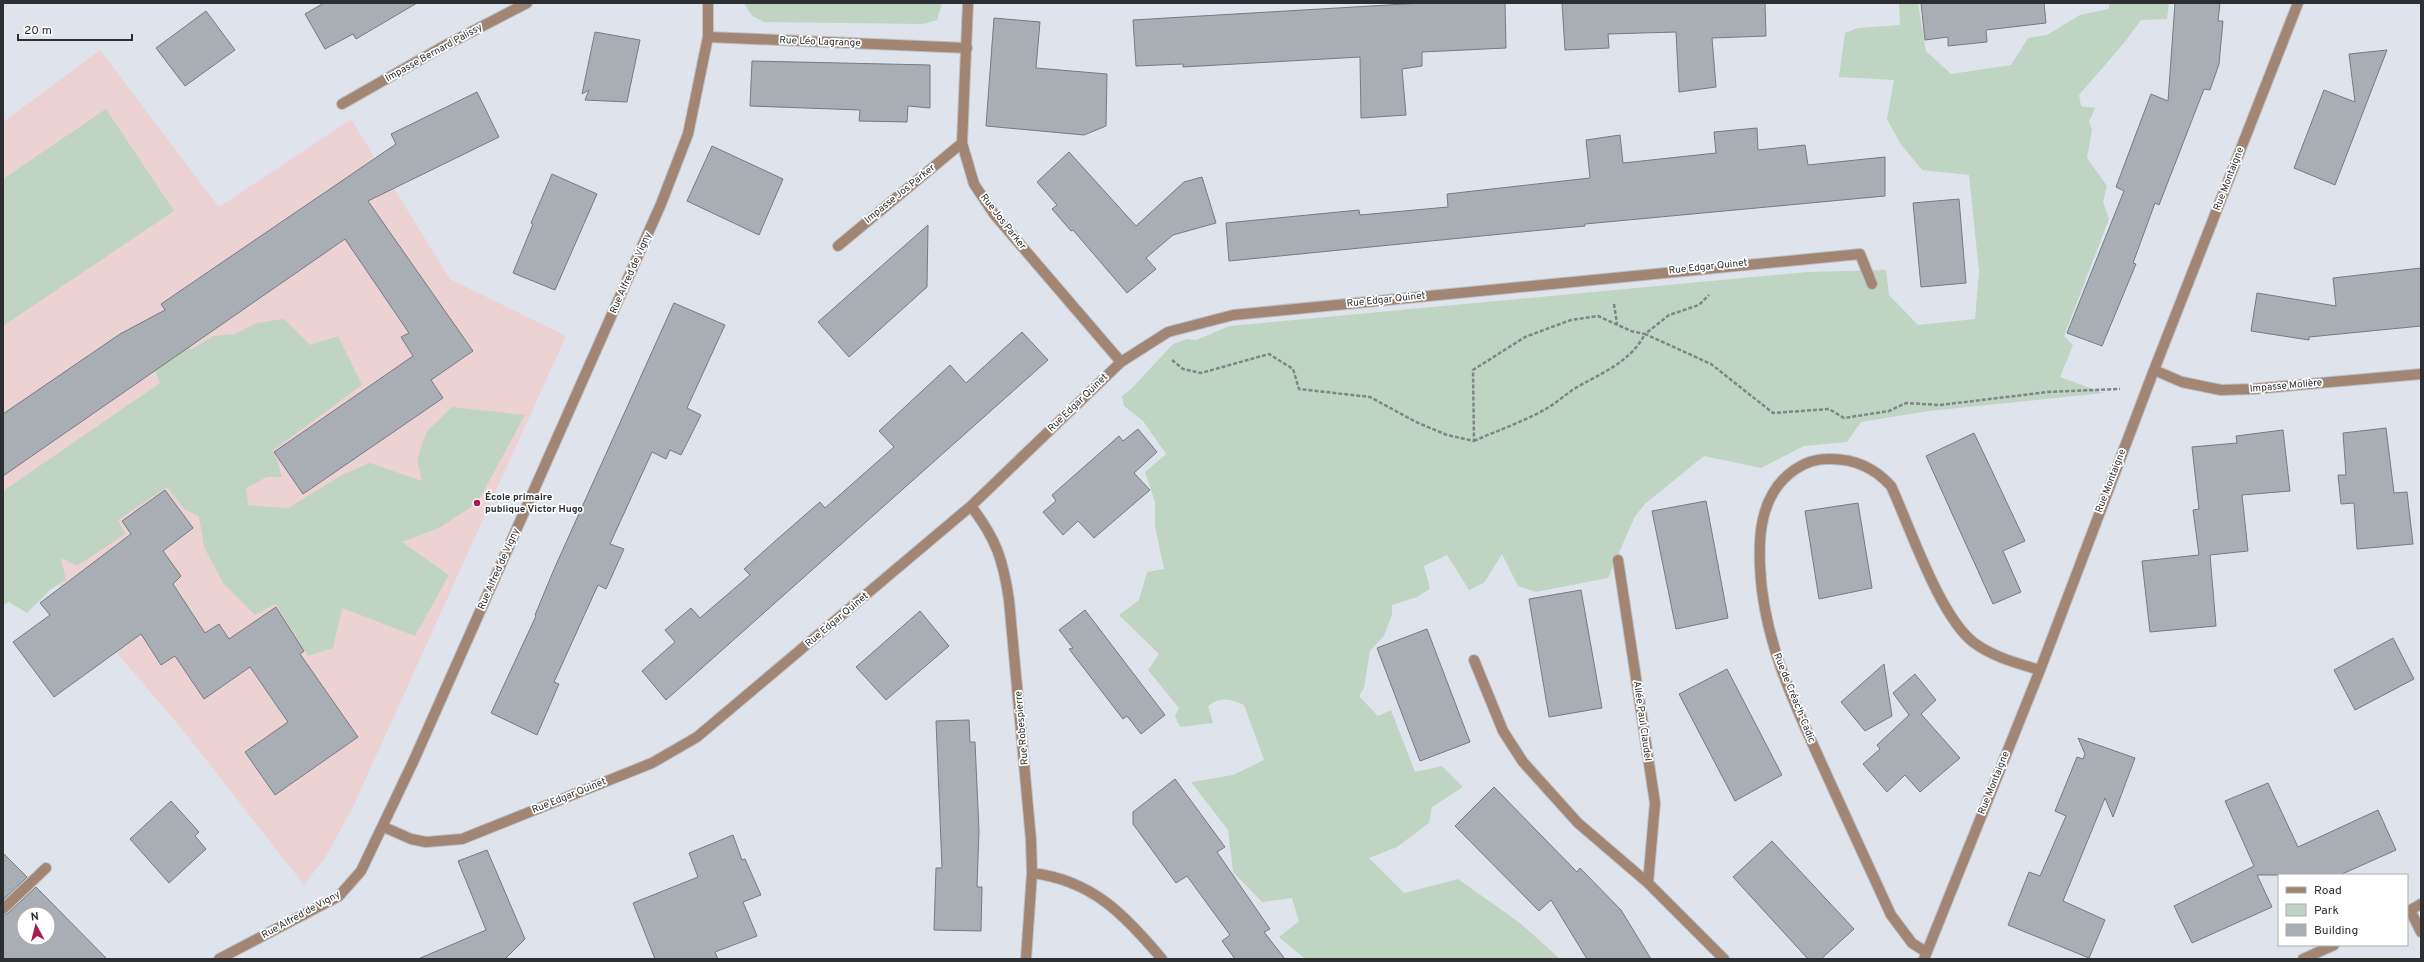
<svg xmlns="http://www.w3.org/2000/svg" width="2424" height="962" viewBox="0 0 2424 962" font-family="Overpass,sans-serif">
<rect width="100%" height="100%" fill="#dfe4ec"/>
<path fill="#edd2d4" d="M 100,50 L 219,207 L 351,119 L 450,279 L 566,336 L 353,807 L 325,858 L 304,885 L 185,733 L 50,574 L 3,508 L 3,122 Z"/>
<path fill="#bfd4c2" d="M 744,3 L 942,3 L 937,20 L 923,24 L 764,22 L 752,16 Z
M 1899,3 L 1918,3 L 1926,51 L 1951,74 L 2011,65 L 2028,38 L 2047,35 L 2080,15 L 2109,9 L 2109,3 L 2169,3 L 2167,19 L 2141,20 L 2124,43 L 2079,95 L 2081,106 L 2095,108 L 2089,122 L 2092,130 L 2087,158 L 2107,186 L 2103,202 L 2109,219 L 2064,336 L 2073,345 L 2060,377 L 2104,393 L 1929,411 L 1861,422 L 1847,442 L 1804,446 L 1761,468 L 1704,456 L 1646,503 L 1635,516 L 1608,578 L 1536,592 L 1518,586 L 1502,554 L 1484,583 L 1469,590 L 1447,555 L 1424,566 L 1430,589 L 1417,597 L 1392,605 L 1392,614 L 1384,636 L 1370,651 L 1364,688 L 1359,696 L 1378,716 L 1391,710 L 1415,772 L 1442,766 L 1463,787 L 1432,807 L 1429,823 L 1397,847 L 1369,858 L 1404,893 L 1458,879 L 1520,923 L 1560,959 L 1305,959 L 1279,937 L 1299,921 L 1292,898 L 1262,902 L 1233,872 L 1228,830 L 1191,782 L 1233,775 L 1264,760 L 1244,705 C 1230,698 1220,697 1208,706 L 1213,723 L 1180,727 L 1175,716 L 1179,708 L 1148,670 L 1159,654 L 1119,615 L 1139,600 L 1147,572 L 1164,569 L 1155,526 L 1155,502 L 1145,472 L 1166,454 L 1143,421 L 1124,406 L 1122,396 L 1132,388 L 1173,344 L 1187,339 L 1196,340 L 1230,326 L 1808,272 L 1886,270 L 1889,295 L 1918,325 L 1975,319 L 1979,272 L 1969,175 L 1922,170 L 1900,143 L 1887,119 L 1894,80 L 1839,77 L 1845,33 L 1858,28 L 1900,25 Z
M 106,109 L 174,211 L 3,326 L 3,179 Z
M 284,319 L 310,345 L 338,336 L 362,385 L 272,451 L 277,460 L 282,477 L 267,477 L 246,488 L 248,505 L 288,508 L 344,474 L 370,463 L 422,481 L 417,459 L 427,431 L 452,407 L 525,415 L 477,503 L 439,528 L 402,542 L 449,575 L 415,636 L 342,608 L 333,648 L 308,656 L 276,604 L 255,615 L 223,583 L 204,547 L 199,516 L 185,510 L 167,487 L 118,520 L 125,534 L 77,566 L 61,558 L 66,580 L 51,589 L 27,613 L 9,602 L 3,605 L 3,491 L 160,383 L 150,357 L 172,332 L 191,350 L 213,336 L 235,334 L 256,323 Z"/>
<path fill="#a9adb4" stroke="#767a81" fill-rule="evenodd" d="M 324,3 L 417,3 L 356,39 L 353,34 L 325,49 L 305,14 Z
M 1422,3 L 1505,3 L 1506,48 L 1422,52 L 1422,66 L 1402,69 L 1406,115 L 1361,118 L 1360,57 L 1183,67 L 1183,64 L 1136,66 L 1133,20 Z
M 1562,3 L 1765,3 L 1766,36 L 1712,38 L 1716,87 L 1679,92 L 1676,32 L 1608,34 L 1609,48 L 1565,50 Z
M 1921,3 L 2044,3 L 2046,23 L 1986,30 L 1987,42 L 1948,46 L 1948,37 L 1925,40 Z
M 2175,3 L 2220,3 L 2218,21 L 2223,21 L 2219,64 L 2210,90 L 2204,89 L 2159,205 L 2155,203 L 2133,263 L 2136,264 L 2102,346 L 2067,333 L 2124,191 L 2116,187 L 2151,94 L 2168,101 Z
M 206,11 L 235,50 L 185,86 L 156,48 Z
M 994,18 L 1040,22 L 1036,68 L 1107,74 L 1106,126 L 1084,135 L 986,126 Z
M 595,32 L 640,40 L 627,102 L 585,100 L 589,90 L 582,94 Z
M 2387,50 L 2335,185 L 2294,168 L 2324,90 L 2355,102 L 2349,54 Z
M 752,61 L 930,65 L 930,108 L 908,106 L 907,122 L 859,121 L 860,110 L 750,106 Z
M 477,92 L 499,137 L 368,201 L 473,351 L 431,380 L 443,398 L 303,494 L 274,452 L 413,356 L 401,337 L 409,333 L 345,239 L 3,476 L 3,414 L 120,334 L 165,310 L 161,304 L 396,144 L 391,134 Z
M 1757,128 L 1758,150 L 1805,145 L 1808,165 L 1885,157 L 1885,196 L 1585,224 L 1585,226 L 1542,230 L 1229,261 L 1226,223 L 1359,210 L 1360,215 L 1448,207 L 1447,194 L 1590,178 L 1586,140 L 1620,135 L 1623,163 L 1716,153 L 1714,132 Z
M 712,146 L 783,179 L 759,235 L 687,201 Z
M 1069,152 L 1136,226 L 1184,182 L 1202,177 L 1216,223 L 1173,235 L 1146,258 L 1156,269 L 1127,293 L 1073,230 L 1071,231 L 1052,209 L 1057,205 L 1037,182 Z
M 552,174 L 597,194 L 555,290 L 513,273 L 533,224 L 531,223 Z
M 1959,199 L 1966,283 L 1921,287 L 1913,203 Z
M 928,225 L 927,287 L 849,357 L 818,322 Z
M 2421,268 L 2421,326 L 2309,337 L 2309,340 L 2251,331 L 2257,293 L 2336,306 L 2333,278 Z
M 674,303 L 725,325 L 687,408 L 701,415 L 681,455 L 670,450 L 666,459 L 652,452 L 610,544 L 624,549 L 606,589 L 598,585 L 554,682 L 559,684 L 537,735 L 491,713 L 536,616 L 535,615 L 555,567 Z
M 1022,332 L 1048,360 L 666,700 L 642,671 L 675,642 L 665,630 L 691,608 L 700,618 L 750,575 L 744,569 L 774,542 L 820,502 L 825,508 L 894,447 L 879,431 L 950,365 L 966,383 Z
M 2386,428 L 2394,493 L 2407,492 L 2413,544 L 2357,549 L 2354,503 L 2341,504 L 2338,475 L 2346,475 L 2343,433 Z
M 1138,429 L 1157,452 L 1134,473 L 1150,490 L 1094,538 L 1078,521 L 1063,535 L 1043,512 L 1056,501 L 1052,495 L 1119,436 L 1123,441 Z
M 2283,430 L 2290,491 L 2242,495 L 2248,551 L 2210,555 L 2216,626 L 2150,632 L 2142,561 L 2199,555 L 2193,510 L 2199,509 L 2192,447 L 2237,443 L 2236,436 Z
M 1974,433 L 2025,541 L 2003,551 L 2021,592 L 1993,604 L 1926,456 Z
M 165,490 L 193,528 L 163,551 L 181,576 L 173,584 L 205,633 L 219,624 L 229,639 L 276,607 L 304,651 L 300,654 L 358,737 L 275,795 L 245,752 L 288,722 L 250,667 L 204,699 L 175,656 L 161,665 L 141,634 L 54,697 L 13,642 L 50,615 L 40,603 L 131,534 L 122,521 Z
M 1706,501 L 1728,618 L 1676,629 L 1652,511 Z
M 1858,503 L 1872,588 L 1819,599 L 1805,511 Z
M 1581,590 L 1602,708 L 1549,717 L 1529,599 Z
M 1085,610 L 1165,715 L 1141,734 L 1127,716 L 1123,719 L 1069,649 L 1073,648 L 1059,630 Z
M 920,611 L 949,646 L 886,700 L 856,667 Z
M 1427,629 L 1470,742 L 1420,761 L 1377,648 Z
M 2393,638 L 2414,679 L 2355,710 L 2334,670 Z
M 1884,664 L 1892,716 L 1865,731 L 1841,702 Z
M 1727,669 L 1782,775 L 1735,801 L 1679,694 Z
M 1915,674 L 1936,700 L 1921,714 L 1960,758 L 1920,792 L 1905,775 L 1887,792 L 1863,764 L 1880,749 L 1877,745 L 1909,715 L 1893,693 Z
M 969,720 L 970,742 L 975,742 L 979,831 L 977,887 L 982,887 L 981,931 L 934,930 L 936,868 L 942,868 L 936,721 Z
M 2078,738 L 2135,758 L 2113,817 L 2105,798 L 2063,901 L 2105,920 L 2089,958 L 2008,925 L 2029,872 L 2040,876 L 2066,816 L 2055,811 L 2077,757 L 2083,759 L 2085,754 Z
M 1175,779 L 1225,847 L 1217,852 L 1270,929 L 1264,932 L 1285,959 L 1235,959 L 1222,941 L 1230,935 L 1187,876 L 1176,883 L 1133,824 L 1133,812 Z
M 2268,783 L 2298,847 L 2378,810 L 2396,850 L 2340,875 L 2257,875 L 2272,907 L 2192,943 L 2174,906 L 2254,866 L 2225,801 Z
M 1494,787 L 1577,872 L 1580,868 L 1621,910 L 1651,959 L 1587,959 L 1551,900 L 1539,911 L 1455,826 Z
M 171,801 L 199,832 L 195,836 L 206,849 L 169,883 L 130,839 Z
M 733,835 L 742,860 L 745,859 L 761,895 L 743,902 L 757,936 L 715,952 L 718,959 L 655,959 L 633,903 L 698,877 L 689,853 Z
M 1772,841 L 1854,929 L 1821,959 L 1808,959 L 1733,877 Z
M 487,850 L 525,939 L 505,959 L 418,959 L 486,930 L 458,861 Z
M 3,853 L 27,877 L 3,900 Z
M 36,887 L 107,959 L 3,959 L 3,915 L 7,914 ZM 24,914 L 48,914 L 48,938 L 24,938 Z"/>
<g fill="none" stroke-linecap="round" stroke-linejoin="round">
<g stroke="#bbc0c7" stroke-width="12">
<path id="minor" d="M 708,3 L 708,37 L 967,48
M 968,3 L 962,143 L 974,184 L 994,214 L 1121,362
M 342,104 L 444,46 L 527,3
M 838,246 L 962,143
M 2154,370 L 2182,382 L 2221,390 L 2253,389 L 2421,374
M 971,506 C 996,539 1003,559 1009,600 L 1031,840 L 1032,873 L 1026,959
M 1618,560 L 1655,803 L 1648,883
M 1474,660 L 1503,731 L 1523,762 L 1578,823 L 1648,883 L 1724,959
M 384,827 L 411,839 L 426,842 L 462,839 L 652,763 L 697,737 L 971,506 L 1121,362 L 1168,332 L 1233,315 L 1860,254 L 1872,284
M 1032,873 C 1092,880 1125,915 1162,959
M 3,909 L 46,868
M 2410,910 L 2421,932
M 2407,912 L 2421,904
M 1926,952 L 1912,943 L 1891,915 C 1870,870 1850,825 1829,780 C 1798,711 1763,644 1760,566 C 1759,541 1760,515 1773,493 C 1784,474 1805,459 1827,459 C 1853,458 1874,467 1891,486 C 1910,527 1939,615 1973,642 C 1993,657 2016,663 2040,670
M 219,959 L 339,896 L 361,871 L 414,760 L 661,204 L 688,134 L 708,37
M 1924,959 L 2040,670 L 2154,370 L 2298,3
M 2303,959 L 2334,945"/>
</g>
<path stroke="#81858a" stroke-width="2.5" stroke-dasharray="4 2" stroke-linecap="butt" d="M 1614,304 L 1617,324
M 1172,360 L 1183,369 L 1201,373 L 1269,354 L 1293,369 L 1299,389 L 1370,397 L 1416,422 L 1447,435 L 1474,441 L 1473,370 L 1525,337 L 1571,320 L 1598,316 L 1631,331 L 1645,334 L 1669,315 L 1699,305 L 1709,295
M 1474,441 C 1498,430 1526,421 1549,407 C 1559,401 1568,392 1579,386 C 1604,372 1631,361 1645,334 L 1711,364 L 1773,413 L 1829,409 L 1844,418 L 1889,411 L 1906,403 L 1940,405 L 2048,392 L 2120,389"/>
<use href="#minor" stroke="#a28572" stroke-width="10"/>
</g>
<circle fill="#aa1953" stroke="#fff" stroke-width="1.5" cx="477" cy="503" r="4"/>
<g text-anchor="middle" dominant-baseline="central" stroke-width="3.5" stroke-linejoin="round" paint-order="stroke">
<g font-size="10" fill="#2c2e31" stroke="#fff">
<text transform="translate(820 42) rotate(2)">Rue Léo Lagrange</text>
<text transform="translate(434 53) rotate(-29)">Impasse Bernard Palissy</text>
<text transform="translate(2229 179) rotate(-69)">Rue Montaigne</text>
<text transform="translate(900 194) rotate(-39)">Impasse Jos Parker</text>
<text transform="translate(1003 222) rotate(52)">Rue Jos Parker</text>
<text transform="translate(1708 267) rotate(-6)">Rue Edgar Quinet</text>
<text transform="translate(631 273) rotate(-66)">Rue Alfred de Vigny</text>
<text transform="translate(1386 300) rotate(-6)">Rue Edgar Quinet</text>
<text transform="translate(2286 386) rotate(-5)">Impasse Molière</text>
<text transform="translate(1078 403) rotate(-44)">Rue Edgar Quinet</text>
<text transform="translate(2111 481) rotate(-69)">Rue Montaigne</text>
<text transform="translate(499 569) rotate(-66)">Rue Alfred de Vigny</text>
<text transform="translate(837 620) rotate(-40)">Rue Edgar Quinet</text>
<text transform="translate(1794 698) rotate(68)">Rue de Créac'h-Cadic</text>
<text transform="translate(1642 721) rotate(82)">Allée Paul Claudel</text>
<text transform="translate(1022 728) rotate(-95)">Rue Robespierre</text>
<text transform="translate(1994 783) rotate(-68)">Rue Montaigne</text>
<text transform="translate(569 796) rotate(-22)">Rue Edgar Quinet</text>
<text transform="translate(301 915) rotate(-29)">Rue Alfred de Vigny</text>
</g>
<g font-size="10" font-weight="bold" fill="#2c2e31" stroke="#fff" text-anchor="start">
<text x="485" y="497">École primaire<tspan x="485" dy="12">publique Victor Hugo</tspan></text>
</g>
</g>
<rect width="2424" height="962" fill="none" stroke="#2c2e31" stroke-width="8"/>
<rect x="2278" y="874" width="130" height="72" fill="#ffffff" stroke="#ababad"/>
<rect x="2286" y="887" width="20" height="6" fill="#a28572" stroke="#ababad"/>
<text x="2314" y="894" font-size="12" fill="#2c2e31">Road</text>
<rect x="2286" y="904" width="20" height="12" fill="#bfd4c2" stroke="#ababad"/>
<text x="2314" y="914" font-size="12" fill="#2c2e31">Park</text>
<rect x="2286" y="924" width="20" height="12" fill="#a9adb4" stroke="#ababad"/>
<text x="2314" y="934" font-size="12" fill="#2c2e31">Building</text>
<g transform="translate(36 926) rotate(353)"><circle r="19" fill="#ffffff" stroke="#ababad"/>
<path d="M0-3L7 15L0 10L-7 15Z" fill="#aa1953"/>
<text y="-6" font-size="11" font-weight="bold" text-anchor="middle" fill="#2c2e31">N</text>
</g>
<path d="M18 34v6h114v-6" fill="none" stroke="#2c2e31" stroke-width="2"/>
<text x="24" y="34" font-size="12" fill="#2c2e31" stroke="#ffffff" stroke-width="3" paint-order="stroke">20 m</text>
</svg>
